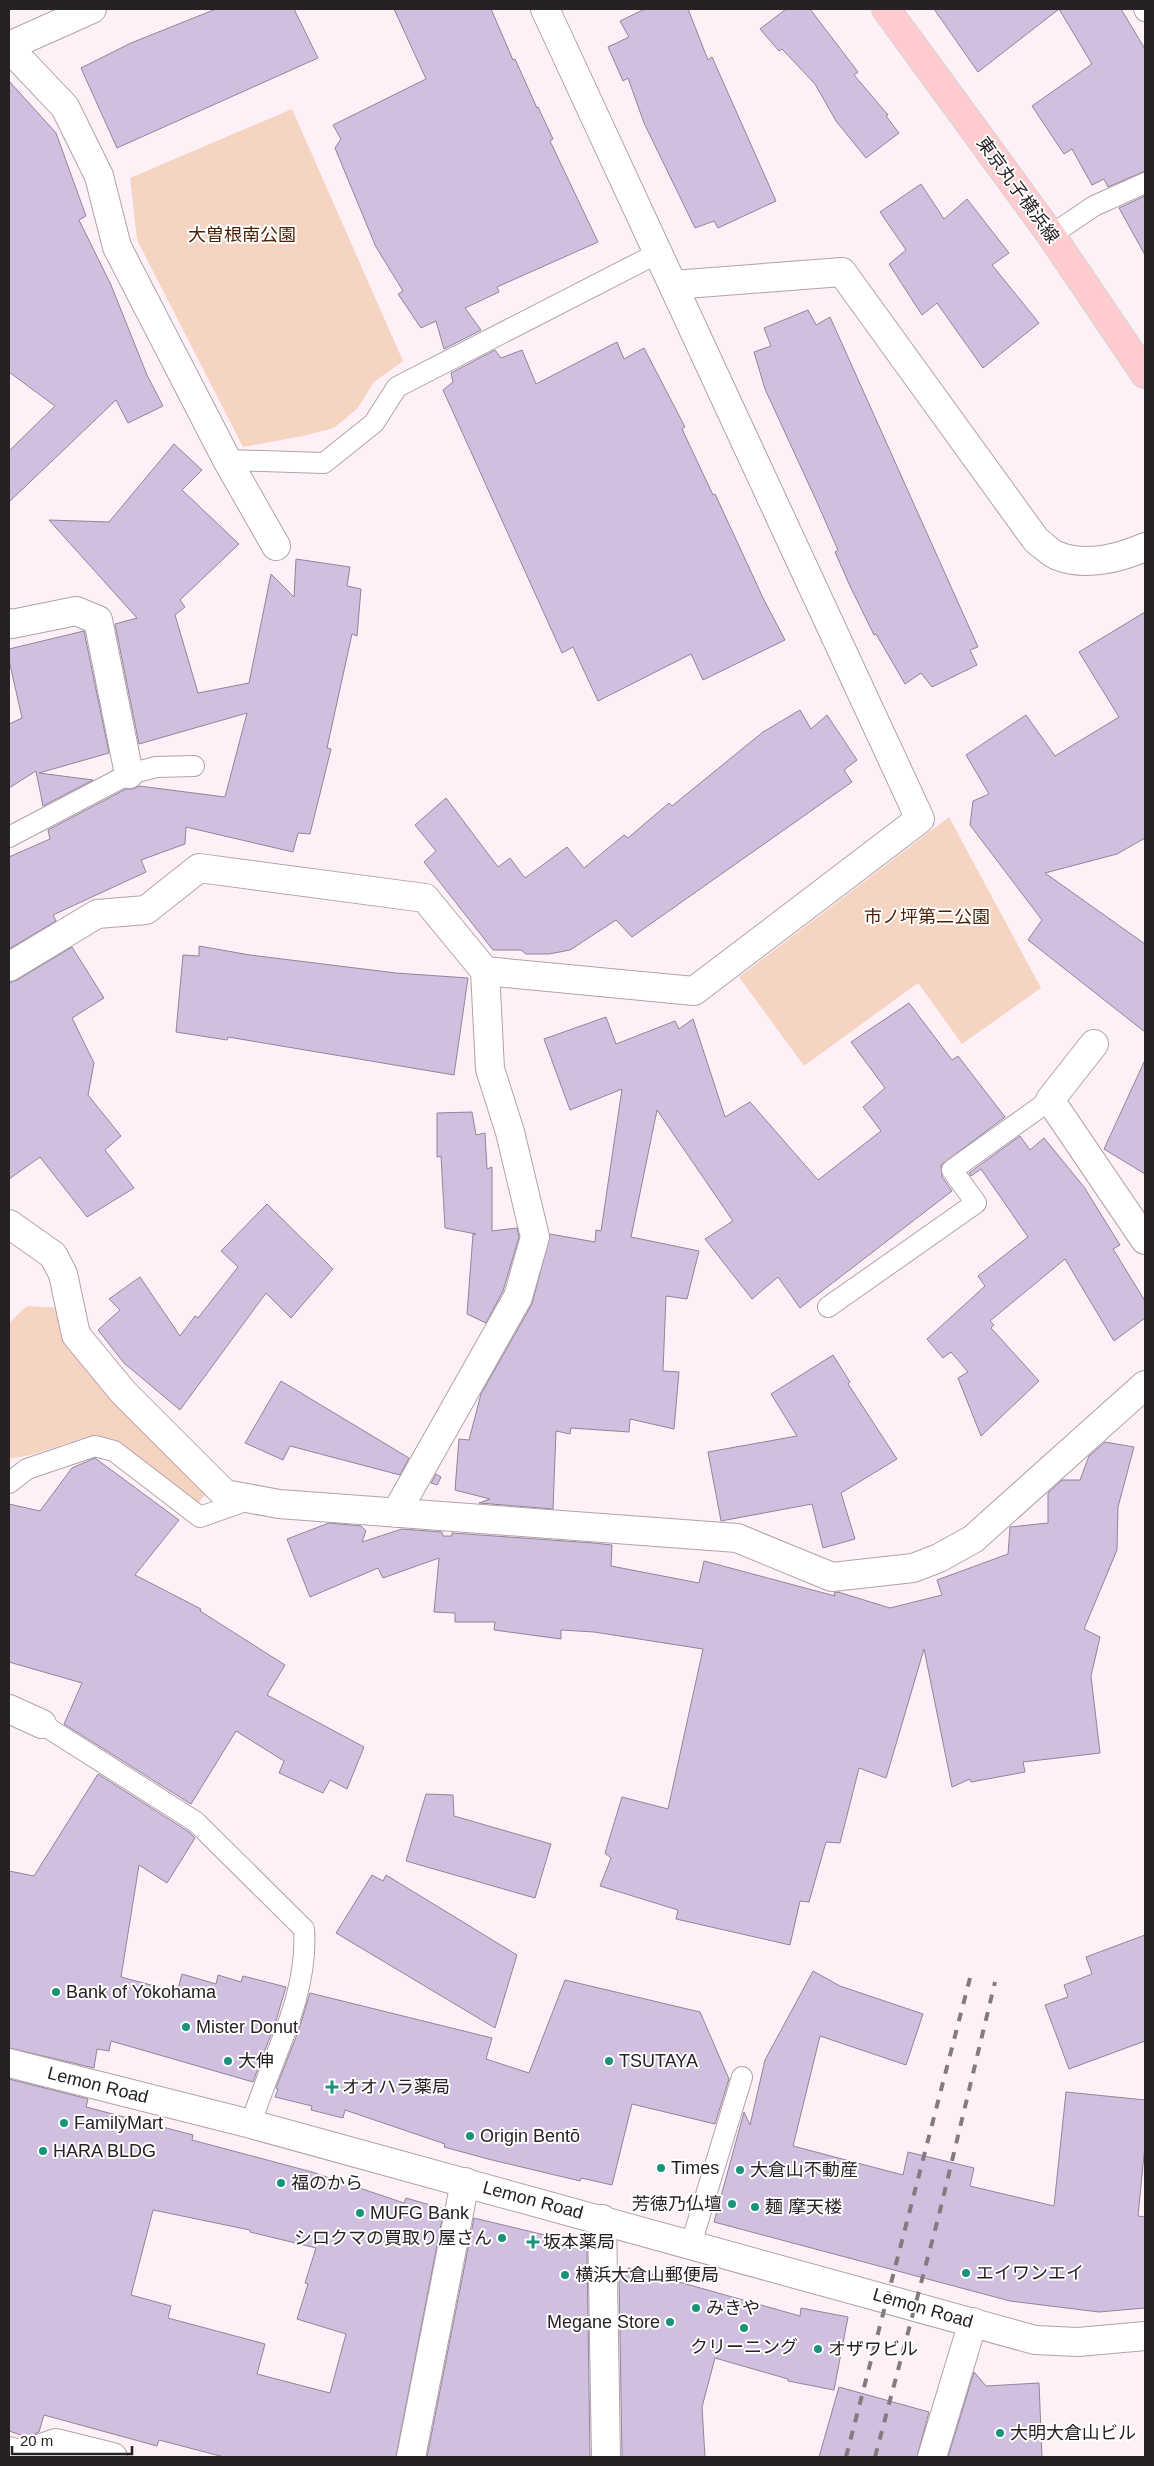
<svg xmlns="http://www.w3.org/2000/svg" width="1154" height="2466" viewBox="0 0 1154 2466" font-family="Arial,'Noto Sans JP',sans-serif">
<rect width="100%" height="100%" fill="#fdf1f7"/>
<path fill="#f6d4c2" d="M 292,109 L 403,361 L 374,382 L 357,409 L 334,428 L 303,436 L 243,447 L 137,240 L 130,178 Z
M 949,817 L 1041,988 L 962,1044 L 918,983 L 804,1066 L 739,977 Z
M 27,1306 L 60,1308 L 208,1492 L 196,1505 L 114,1439 L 90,1436 L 31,1455 L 9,1459 L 9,1323 Z"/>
<path fill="#d1bfe0" stroke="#8f8697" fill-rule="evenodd" d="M 216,9 L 294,9 L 318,58 L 117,148 L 81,68 L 131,43 Z
M 394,9 L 491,9 L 513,60 L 515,59 L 537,108 L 538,107 L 553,139 L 550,141 L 598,242 L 497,287 L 499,292 L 465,308 L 481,330 L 444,349 L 436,321 L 421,328 L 398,294 L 403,291 L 376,247 L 335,148 L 341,139 L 333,125 L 426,79 Z
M 645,9 L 688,9 L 708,60 L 712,57 L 776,201 L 718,228 L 714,221 L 695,228 L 644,123 L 628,78 L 623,81 L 608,47 L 629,37 L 620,21 Z
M 786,9 L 810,9 L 858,72 L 854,75 L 888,115 L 886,116 L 899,133 L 866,158 L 836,121 L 815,84 L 782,49 L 779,51 L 760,29 Z
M 934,9 L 1121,9 L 1145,49 L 1145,171 L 1108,187 L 1104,179 L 1092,185 L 1072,149 L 1064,154 L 1032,106 L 1092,64 L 1059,9 L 978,72 Z
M 9,81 L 56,133 L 86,216 L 79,220 L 111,285 L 147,375 L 163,406 L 128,423 L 116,400 L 9,502 L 9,451 L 55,406 L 9,372 Z
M 921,184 L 944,219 L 967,199 L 1009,253 L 992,265 L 1039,323 L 983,368 L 937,303 L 922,315 L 889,264 L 906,250 L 880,212 Z
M 1145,196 L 1145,255 L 1119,208 Z
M 808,310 L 816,325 L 830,317 L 978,647 L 970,650 L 977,665 L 932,687 L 921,673 L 905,684 L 876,634 L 874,635 L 850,586 L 835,552 L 838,550 L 816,500 L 765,389 L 754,352 L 771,346 L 764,328 Z
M 617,342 L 624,359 L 644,348 L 685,427 L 682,429 L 713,495 L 715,494 L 764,600 L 785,640 L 703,680 L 691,654 L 598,701 L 573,647 L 562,653 L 443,390 L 453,382 L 451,373 L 495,350 L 501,358 L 522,350 L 536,384 Z
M 174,444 L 202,470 L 182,490 L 239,544 L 180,600 L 185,607 L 175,615 L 198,693 L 249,683 L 271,574 L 294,597 L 296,559 L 350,567 L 347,586 L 361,589 L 357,636 L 352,634 L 327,748 L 331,749 L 310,834 L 298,833 L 293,852 L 186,827 L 185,844 L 141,860 L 146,872 L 53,915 L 56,921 L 9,949 L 9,857 L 50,839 L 48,830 L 126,789 L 133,789 L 139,786 L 225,797 L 247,713 L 139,744 L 115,624 L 137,618 L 49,520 L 109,522 Z
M 1145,612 L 1145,838 L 1117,854 L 1045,873 L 1145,944 L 1145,1032 L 1028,940 L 1042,920 L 970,825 L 973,801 L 989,794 L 966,755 L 1026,715 L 1055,756 L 1119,717 L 1079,652 Z
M 84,631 L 109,753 L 39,773 L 93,780 L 43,806 L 36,771 L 9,788 L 9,724 L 22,718 L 9,660 L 9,649 Z
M 800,710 L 811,729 L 827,715 L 857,760 L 844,770 L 852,782 L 632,937 L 616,920 L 570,950 L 549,954 L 526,954 L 521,950 L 493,950 L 424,862 L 436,851 L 415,825 L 446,798 L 498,867 L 510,858 L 525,878 L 567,847 L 584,868 L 624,835 L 628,838 L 669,803 L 672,806 L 763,732 Z
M 199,946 L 250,955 L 396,973 L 468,978 L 454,1075 L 228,1037 L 227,1040 L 176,1032 L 183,955 L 199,956 Z
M 72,947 L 104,998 L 72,1018 L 94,1063 L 88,1095 L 121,1136 L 105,1150 L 134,1188 L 87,1217 L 40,1157 L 9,1179 L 9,983 L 17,980 Z
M 909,1003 L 952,1060 L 958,1056 L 1005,1117 L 941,1165 L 942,1177 L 952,1191 L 800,1308 L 778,1277 L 752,1299 L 705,1239 L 733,1221 L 657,1110 L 631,1237 L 699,1251 L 687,1299 L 666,1296 L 663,1371 L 679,1372 L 674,1429 L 630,1419 L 629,1432 L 571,1428 L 570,1434 L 556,1431 L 553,1509 L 479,1503 L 490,1499 L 455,1490 L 459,1439 L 469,1440 L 481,1394 L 532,1304 L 550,1234 L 595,1242 L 596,1230 L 601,1231 L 622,1089 L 570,1110 L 544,1039 L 606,1017 L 616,1044 L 675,1021 L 679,1029 L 693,1019 L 725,1117 L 750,1102 L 818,1180 L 881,1131 L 863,1107 L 885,1088 L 851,1042 Z
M 1145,1060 L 1145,1174 L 1104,1149 Z
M 472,1112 L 476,1135 L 485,1133 L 487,1169 L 492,1167 L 492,1231 L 517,1228 L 519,1237 L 503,1291 L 486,1323 L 467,1314 L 473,1234 L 476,1234 L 445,1228 L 441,1156 L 437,1157 L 437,1113 Z
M 1020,1136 L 1030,1150 L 1044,1138 L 1084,1187 L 1120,1245 L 1113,1249 L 1145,1301 L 1145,1318 L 1114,1341 L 1065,1259 L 990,1321 L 994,1325 L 991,1328 L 1039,1381 L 981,1436 L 958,1378 L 968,1372 L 951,1352 L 943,1358 L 927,1339 L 985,1286 L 978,1276 L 1028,1237 L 981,1169 L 971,1176 L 969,1173 Z
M 267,1204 L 333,1269 L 291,1318 L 266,1293 L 180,1410 L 124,1363 L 98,1330 L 120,1310 L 109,1299 L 140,1277 L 180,1336 L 195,1316 L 198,1318 L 238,1267 L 221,1251 Z
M 833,1355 L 850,1382 L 848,1384 L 897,1459 L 841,1493 L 855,1539 L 823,1548 L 812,1504 L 721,1521 L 708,1452 L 797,1436 L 771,1394 Z
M 281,1381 L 409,1458 L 400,1475 L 290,1446 L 283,1460 L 245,1443 Z
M 1105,1442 L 1134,1447 L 1118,1507 L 1117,1550 L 1084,1629 L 1100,1637 L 1091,1676 L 1100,1753 L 1023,1762 L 1025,1772 L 971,1782 L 970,1779 L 952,1787 L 924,1649 L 886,1778 L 859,1768 L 840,1843 L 826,1842 L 809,1902 L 800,1901 L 790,1945 L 676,1919 L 678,1910 L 600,1886 L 611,1858 L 605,1853 L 622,1797 L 668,1809 L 703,1649 L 594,1632 L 561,1630 L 561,1639 L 494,1630 L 495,1622 L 455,1622 L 455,1613 L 434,1612 L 439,1558 L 383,1578 L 378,1568 L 310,1597 L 287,1539 L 329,1523 L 361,1526 L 366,1531 L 362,1542 L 402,1529 L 442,1532 L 443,1536 L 452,1536 L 452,1533 L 593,1543 L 612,1545 L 611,1566 L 699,1583 L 704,1561 L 835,1596 L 834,1593 L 838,1592 L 890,1608 L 942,1595 L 937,1580 L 1008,1554 L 1010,1527 L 1048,1523 L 1048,1493 L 1062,1480 L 1080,1480 L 1089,1456 Z
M 95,1458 L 179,1520 L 135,1575 L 201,1609 L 200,1611 L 285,1665 L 267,1695 L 364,1747 L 347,1789 L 330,1780 L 323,1793 L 279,1773 L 284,1761 L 236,1731 L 191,1804 L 64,1724 L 82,1683 L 9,1662 L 9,1504 L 40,1511 L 72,1468 Z
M 436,1474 L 441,1477 L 437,1485 L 431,1483 Z
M 98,1774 L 189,1832 L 195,1838 L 167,1883 L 139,1865 L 121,1977 L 177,1992 L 182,1974 L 216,1984 L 218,1975 L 241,1982 L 243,1976 L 286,1987 L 275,2024 L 253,2082 L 111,2041 L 109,2051 L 97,2049 L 94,2068 L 9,2048 L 9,1871 L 34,1876 Z
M 426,1794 L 453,1795 L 454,1816 L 551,1844 L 535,1898 L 406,1861 Z
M 372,1875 L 383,1881 L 386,1875 L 517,1955 L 495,2028 L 336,1933 Z
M 1145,1935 L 1145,2041 L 1069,2069 L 1045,2005 L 1068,1997 L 1064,1985 L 1092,1974 L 1086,1957 Z
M 813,1971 L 840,1986 L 923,2014 L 906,2065 L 820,2036 L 793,2146 L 903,2175 L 908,2152 L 974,2168 L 970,2186 L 1054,2206 L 1066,2092 L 1145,2100 L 1145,2145 L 1138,2216 L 1145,2217 L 1145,2308 L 1099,2312 L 1010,2301 L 714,2222 L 744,2112 L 750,2125 L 765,2060 Z
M 565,1980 L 700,2012 L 729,2079 L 715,2124 L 632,2104 L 612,2185 L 581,2178 L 580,2181 L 488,2159 L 444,2147 L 445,2144 L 345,2110 L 343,2118 L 311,2110 L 312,2106 L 275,2097 L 278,2089 L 276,2088 L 298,2032 L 310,1993 L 492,2038 L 486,2059 L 529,2073 Z
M 9,2079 L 88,2099 L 86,2107 L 193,2135 L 192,2140 L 312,2172 L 404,2203 L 406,2198 L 444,2209 L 396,2457 L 224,2457 L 159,2440 L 157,2446 L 44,2415 L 39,2432 L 27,2437 L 9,2431 ZM 153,2210 L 250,2230 L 250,2232 L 316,2248 L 305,2283 L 308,2284 L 297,2319 L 346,2334 L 330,2393 L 257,2374 L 265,2344 L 168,2318 L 171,2306 L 131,2295 Z
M 474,2218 L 549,2236 L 548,2240 L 587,2250 L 590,2457 L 427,2457 Z
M 629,2268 L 800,2316 L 801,2308 L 848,2317 L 834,2390 L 788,2381 L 788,2379 L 715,2358 L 702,2407 L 705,2457 L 622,2457 L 619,2274 Z
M 974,2372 L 986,2386 L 1039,2383 L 1042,2457 L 948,2457 Z
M 839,2387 L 929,2412 L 917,2457 L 819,2457 Z"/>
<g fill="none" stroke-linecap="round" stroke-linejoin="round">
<g stroke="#b3a1ab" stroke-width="22">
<path id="service" d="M 1144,9 L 1145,11
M 1051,235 L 1094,206 L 1145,183
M 227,460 L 324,463 L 374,423 L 397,387 L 658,253
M 9,837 L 129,774 L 156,767 L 194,766
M 828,1307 L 976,1203 L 952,1170 L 1050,1100
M 9,1483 L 27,1469 L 95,1446 L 114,1451 L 200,1517 L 251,1499
M 42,1724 L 196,1822 L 304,1929 C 309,1998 270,2060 251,2124
M 691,2244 L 742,2077"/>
</g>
<g stroke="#b3a1ab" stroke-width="30">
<path id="pedestrian" d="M 9,2451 L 22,2455 L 56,2443 L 113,2457
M 932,2457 L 973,2322"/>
</g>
<g stroke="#b3a1ab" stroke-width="30">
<path id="minor" d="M 9,46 L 92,9
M 9,48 L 65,107 L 99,176 L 117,247 L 227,460 L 276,546
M 9,623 L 12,624 L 76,611 L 98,620 L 129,774
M 9,967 L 97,914 L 146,910 L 199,868 L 425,898 L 485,971 L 694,991 L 920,819 L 545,9
M 1094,1044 L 1050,1100 L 1145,1240
M 9,1224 L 53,1255 L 63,1274 L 76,1335 L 123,1392 L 225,1494 L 279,1504 L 737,1538 L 832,1577 L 913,1568 L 939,1558 L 973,1539 L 1145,1385
M 396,1513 L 518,1297 L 535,1237 L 510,1132 L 490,1069 L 485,971
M 9,1709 L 42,1724
M 602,2219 L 606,2457
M 411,2457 L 465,2182"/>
</g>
<g stroke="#b3a1ab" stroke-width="30">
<path id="tertiary" d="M 673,285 L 842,272 L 1036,540 C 1043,545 1051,554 1058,556 C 1086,567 1120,558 1145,547
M 9,2063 L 251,2124 L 1035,2340 L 1078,2342 L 1145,2336"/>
</g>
<g stroke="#d4d2d3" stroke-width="30">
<path id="primary" d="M 886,9 L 1051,235 L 1145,374"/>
</g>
<use href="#service" stroke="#fff" stroke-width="20"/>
<use href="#pedestrian" stroke="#fff" stroke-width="28"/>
<use href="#minor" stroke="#fff" stroke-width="28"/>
<use href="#tertiary" stroke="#fff" stroke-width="28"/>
<use href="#primary" stroke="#fecbce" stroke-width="28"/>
<path stroke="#847b80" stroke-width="4" stroke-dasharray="9 9" stroke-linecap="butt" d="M 846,2457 L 970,1978
M 875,2457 L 938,2219 L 995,1982"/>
</g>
<g fill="#17947b" stroke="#fff" stroke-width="2">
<circle cx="56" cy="1992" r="5"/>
<circle cx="186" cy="2027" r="5"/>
<circle cx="228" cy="2061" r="5"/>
<circle cx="609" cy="2061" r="5"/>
<path d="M329.5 2079.5h5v5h5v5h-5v5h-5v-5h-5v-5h5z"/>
<circle cx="64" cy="2123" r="5"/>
<circle cx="470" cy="2136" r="5"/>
<circle cx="43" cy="2151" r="5"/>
<circle cx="661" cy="2168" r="5"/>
<circle cx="740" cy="2170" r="5"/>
<circle cx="281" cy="2183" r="5"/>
<circle cx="732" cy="2204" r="5"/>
<circle cx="755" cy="2207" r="5"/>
<circle cx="360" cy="2213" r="5"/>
<circle cx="502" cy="2238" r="5"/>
<path d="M530.5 2234.5h5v5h5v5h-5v5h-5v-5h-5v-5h5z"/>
<circle cx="966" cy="2273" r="5"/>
<circle cx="565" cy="2275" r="5"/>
<circle cx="696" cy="2308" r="5"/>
<circle cx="670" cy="2322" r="5"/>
<circle cx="744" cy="2328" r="5"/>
<circle cx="818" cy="2349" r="5"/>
<circle cx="1000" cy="2433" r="5"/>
</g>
<g text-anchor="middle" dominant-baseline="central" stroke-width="4" stroke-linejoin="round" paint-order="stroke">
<g font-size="18" fill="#272024" stroke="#fff">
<text transform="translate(1018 190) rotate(54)">東京丸子横浜線</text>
<text transform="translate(98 2085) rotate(14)">Lemon Road</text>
<text transform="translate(533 2200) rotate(15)">Lemon Road</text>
<text transform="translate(923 2308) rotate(16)">Lemon Road</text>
</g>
<g font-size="18" fill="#4c1f01" stroke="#fff">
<text x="242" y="235">大曽根南公園</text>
<text x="927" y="917">市ノ坪第二公園</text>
</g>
<g font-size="18" fill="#272024" stroke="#fff" text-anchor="start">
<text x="66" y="1992">Bank of Yokohama</text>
<text x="196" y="2027">Mister Donut</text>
<text x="238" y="2061">大伸</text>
<text x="619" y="2061">TSUTAYA</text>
<text x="342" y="2087">オオハラ薬局</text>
<text x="74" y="2123">FamilyMart</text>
<text x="480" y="2136">Origin Bentō</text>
<text x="53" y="2151">HARA BLDG</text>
<text x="671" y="2168">Times</text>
<text x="750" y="2170">大倉山不動産</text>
<text x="291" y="2183">福のから</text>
<text x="722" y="2204" text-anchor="end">芳徳乃仏壇</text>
<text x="765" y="2207">麺 摩天楼</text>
<text x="370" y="2213">MUFG Bank</text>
<text x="492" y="2238" text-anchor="end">シロクマの買取り屋さん</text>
<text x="543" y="2242">坂本薬局</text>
<text x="976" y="2273">エイワンエイ</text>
<text x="575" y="2275">横浜大倉山郵便局</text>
<text x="706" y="2308">みきや</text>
<text x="660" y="2322" text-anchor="end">Megane Store</text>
<text x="744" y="2347" text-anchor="middle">クリーニング</text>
<text x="828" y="2349">オザワビル</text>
<text x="1010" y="2433">大明大倉山ビル</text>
</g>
</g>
<rect width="1154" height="2466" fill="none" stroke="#272024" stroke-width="20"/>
<path d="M12 2446v8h120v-8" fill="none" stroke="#272024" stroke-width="2.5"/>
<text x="20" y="2446" font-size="15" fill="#272024" stroke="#ffffff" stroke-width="4" paint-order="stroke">20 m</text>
</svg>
